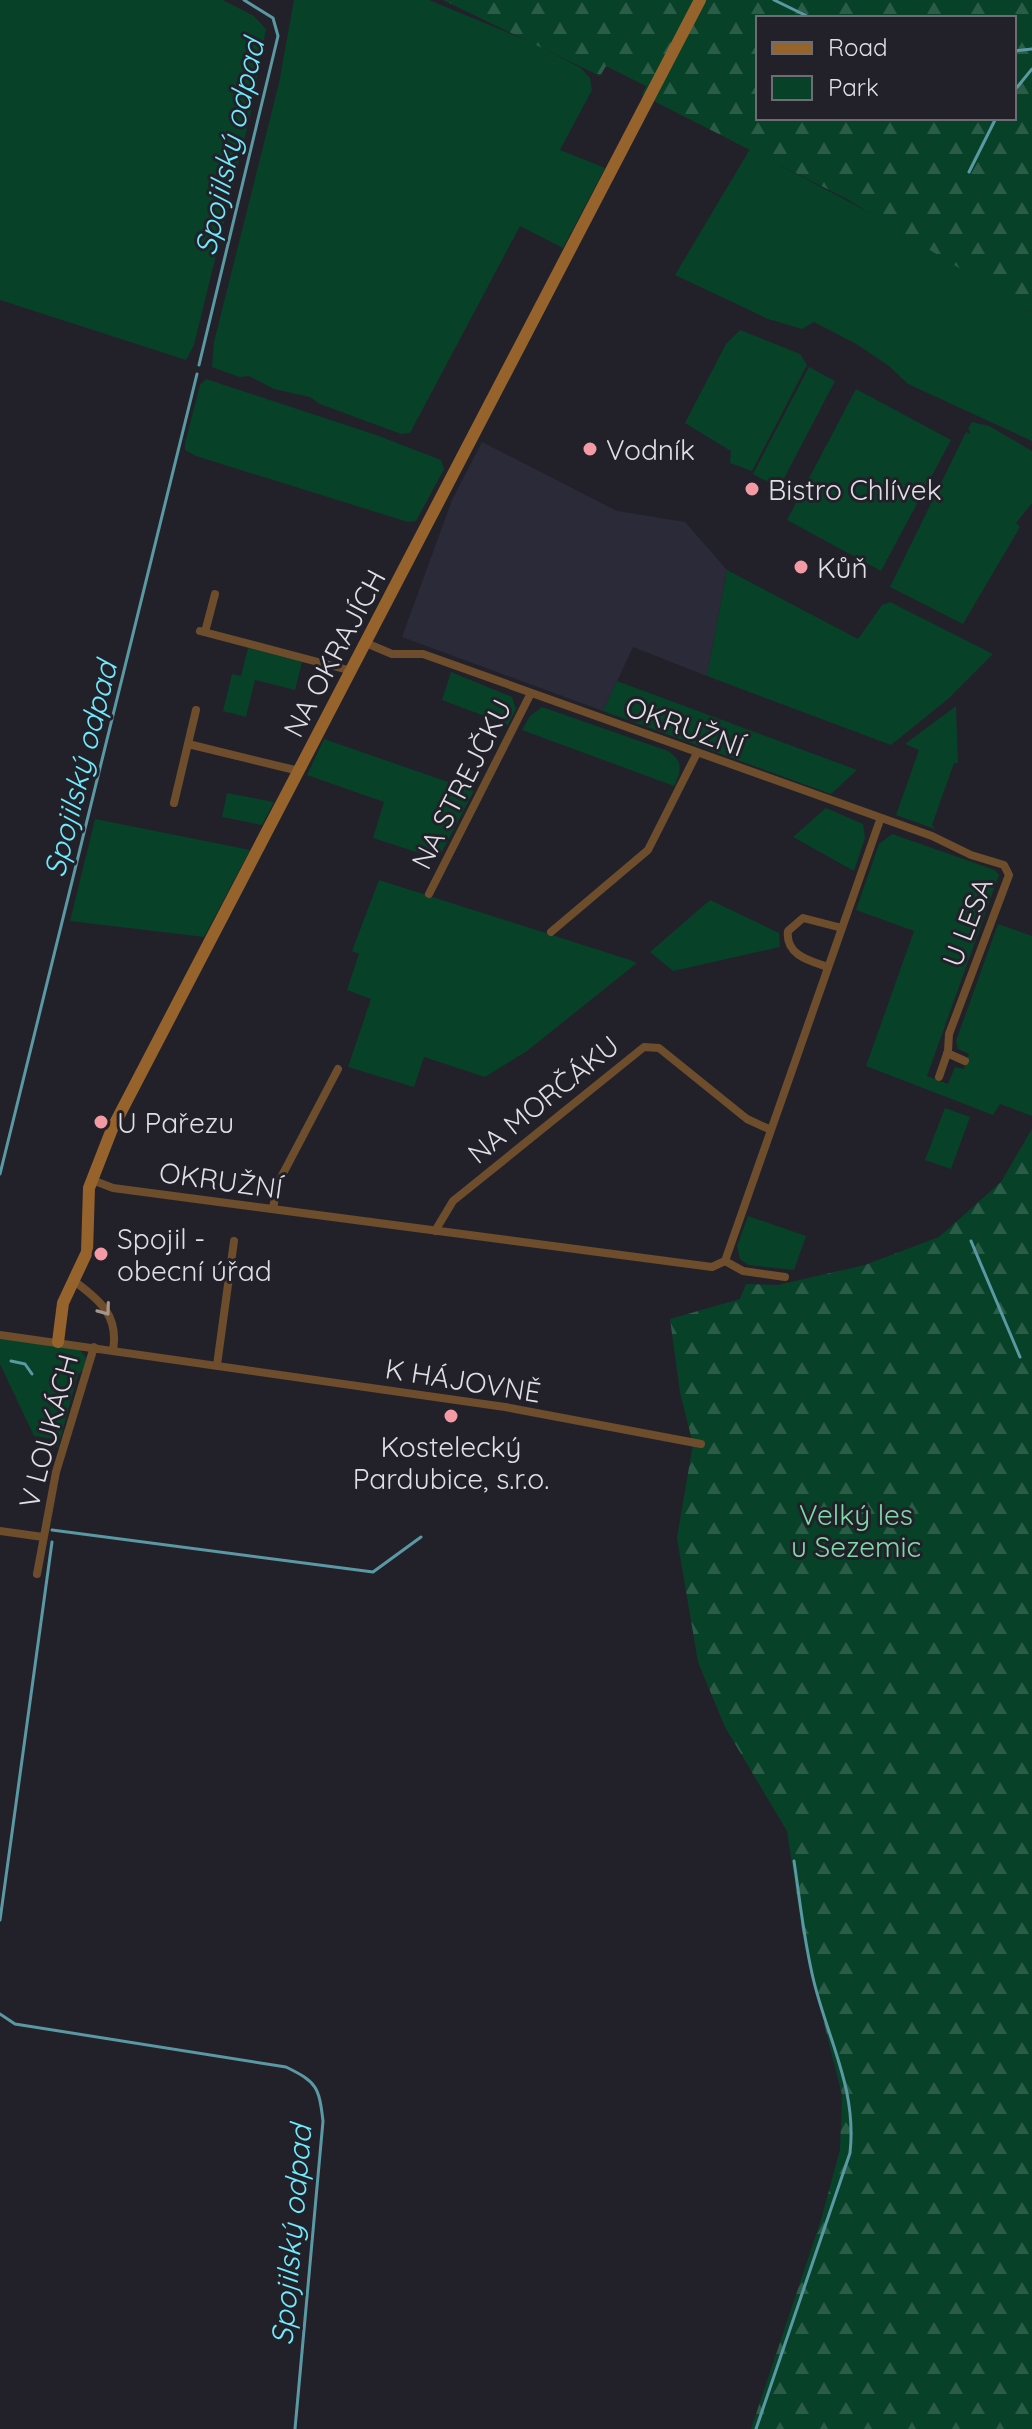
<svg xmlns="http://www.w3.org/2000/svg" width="1032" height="2429" viewBox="0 0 1032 2429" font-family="Quicksand,sans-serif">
<defs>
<pattern id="forest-firs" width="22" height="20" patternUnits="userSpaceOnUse" patternTransform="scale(2)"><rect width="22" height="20" fill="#074128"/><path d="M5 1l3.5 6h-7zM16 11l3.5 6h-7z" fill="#2b5c47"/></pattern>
</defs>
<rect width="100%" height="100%" fill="#22212a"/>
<path fill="#2b2a38" d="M 482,442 L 617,511 L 685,522 L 727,570 L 707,676 L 633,647 L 603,711 L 402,637 L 452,500 Z"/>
<path fill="#074128" d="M 0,0 L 223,0 L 254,16 L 266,29 L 250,116 L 194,345 L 186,360 L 0,300 Z
M 294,0 L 429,0 L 533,43 L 581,68 L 590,78 L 592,90 L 560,150 L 605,168 L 563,248 L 520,226 L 410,433 L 401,434 L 320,404 L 310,397 L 274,389 L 249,376 L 239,377 L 212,367 L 214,342 L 279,83 Z
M 750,149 L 906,232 L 1032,313 L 1032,441 L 908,384 L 889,366 L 858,345 L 814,322 L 802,329 L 768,319 L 675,275 Z
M 740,330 L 800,354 L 807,365 L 752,471 L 730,463 L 731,451 L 685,423 L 726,344 Z
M 809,367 L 835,381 L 779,488 L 753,474 Z
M 206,379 L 376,435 L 441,460 L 444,469 L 416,521 L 408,522 L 196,456 L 185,450 L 185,443 L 200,385 Z
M 856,389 L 951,440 L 881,571 L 787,520 Z
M 972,422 L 989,426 L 1032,451 L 1032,503 L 1016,523 L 1020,527 L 963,624 L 890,587 L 966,432 L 971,434 L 968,428 Z
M 727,570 L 858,639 L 882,605 L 890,602 L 993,654 L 948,699 L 891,745 L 707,676 Z
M 248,648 L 302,662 L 295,690 L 255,680 L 246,717 L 223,711 L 232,674 L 241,676 Z
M 451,672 L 512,697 L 516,709 L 508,725 L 442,700 Z
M 617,681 L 857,770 L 831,794 L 603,711 Z
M 956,706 L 958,763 L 954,763 L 932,825 L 935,829 L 896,815 L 919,750 L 905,744 Z
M 542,707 L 668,751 C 683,761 682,771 674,786 L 522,730 L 530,716 Z
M 324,739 L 474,791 L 438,859 L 373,838 L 384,802 L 307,775 Z
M 227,793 L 274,802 L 262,825 L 222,817 Z
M 826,808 L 863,824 L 865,838 L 854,871 L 793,837 Z
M 95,819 L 250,850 L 204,937 L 70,921 Z
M 892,834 L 995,870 L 999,875 L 927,1076 L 948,1084 L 955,1067 L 964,1069 L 969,1054 L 958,1049 L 956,1041 L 998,924 L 1032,936 L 1032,1116 L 1000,1104 L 993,1115 L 866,1066 L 914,931 L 856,910 L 879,844 Z
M 379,880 L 630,960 L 637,963 L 527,1051 L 485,1077 L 424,1057 L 414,1087 L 348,1067 L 371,999 L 347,990 L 359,954 L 352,951 Z
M 710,900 L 779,933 L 780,947 L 673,971 L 650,952 Z
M 945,1108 L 970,1117 L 951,1169 L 925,1160 Z
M 748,1216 L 806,1236 L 794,1270 L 748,1265 L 740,1259 L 737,1246 Z
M 0,1339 L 79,1349 L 87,1359 L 84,1370 L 78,1374 L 58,1447 L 52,1446 L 54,1439 L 34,1436 L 0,1364 Z"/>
<path fill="url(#forest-firs)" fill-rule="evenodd" d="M 443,0 L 1032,0 L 1032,313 L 847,199 L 642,95 L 646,86 L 606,66 L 600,76 ZM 758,18 L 1014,18 L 1014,118 L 758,118 Z
M 1032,1129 L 1032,2429 L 751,2429 L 821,2220 L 840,2150 L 842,2095 L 804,1943 L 787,1831 L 725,1727 L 698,1662 L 677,1538 L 693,1444 L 680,1392 L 670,1319 L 740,1299 L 746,1284 L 778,1285 L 865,1265 L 939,1237 L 1001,1182 Z"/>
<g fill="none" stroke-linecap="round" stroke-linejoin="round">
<path stroke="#5a99a3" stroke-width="3" d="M 774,0 L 811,18
M 1014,51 L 1032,49
M 1014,91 L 1032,69
M 969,172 L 996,118
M 199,365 L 278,36 L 273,18 L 244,0
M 0,1174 L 197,374
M 971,1241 L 1020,1357
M 11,1361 L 25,1364 L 32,1374
M 52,1530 L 373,1572 L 421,1537
M 0,1920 L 52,1542
M 0,2014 L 15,2024 L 286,2067 C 317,2082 319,2087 323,2121 L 295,2429
M 756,2429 L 850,2153 C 857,2090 829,2042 814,1982 C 804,1942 800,1901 794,1861"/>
<path stroke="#6d4d2c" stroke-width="8" d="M 200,631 L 352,671
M 205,632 L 215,594
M 366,643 L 392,654 L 423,654 L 932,836 L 971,855 L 1004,865 L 1009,875 L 949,1034 L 948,1051 L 939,1077
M 188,744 L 299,771
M 174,803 L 196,710
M 429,894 L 531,693
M 551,932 L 648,850 L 697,753
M 828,967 C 810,961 785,955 788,931 L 803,918 L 842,928
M 947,1053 L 965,1061
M 92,1180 L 113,1188 L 712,1267 L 725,1261 L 743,1271 L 785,1277
M 273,1209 L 277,1185 L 338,1069
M 435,1231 L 453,1201 L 644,1047 L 659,1048 L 747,1119 L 771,1130
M 725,1261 L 880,820
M 74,1281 C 100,1300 119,1316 113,1350
M 0,1335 L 505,1407 L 701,1444
M 217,1365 L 234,1241
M 0,1531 L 43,1537
M 37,1574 L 56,1472 L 94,1347"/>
<path stroke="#97632c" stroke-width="12" d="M 58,1342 L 63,1303 L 87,1252 L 89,1188 L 112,1129 L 700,0"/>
</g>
<defs><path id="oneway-chevron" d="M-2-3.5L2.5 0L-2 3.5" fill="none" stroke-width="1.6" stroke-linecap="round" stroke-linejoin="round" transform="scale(2)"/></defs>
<use stroke="#a69688" href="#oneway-chevron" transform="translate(105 1310) rotate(54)"/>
<g fill="#f49aa5" stroke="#22212a" stroke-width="3">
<circle cx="590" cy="449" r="8"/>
<circle cx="752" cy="489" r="8"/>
<circle cx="801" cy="567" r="8"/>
<circle cx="101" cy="1122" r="8"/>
<circle cx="101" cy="1254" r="8"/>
<circle cx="451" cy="1416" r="8"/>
</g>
<g text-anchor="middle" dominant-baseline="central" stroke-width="6" stroke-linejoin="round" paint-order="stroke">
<g font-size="28" fill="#dedee4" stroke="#22212a" text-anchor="start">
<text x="606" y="449">Vodník</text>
<text x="768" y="489">Bistro Chlívek</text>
<text x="817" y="567">Kůň</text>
<text x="117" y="1122">U Pařezu</text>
<text x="117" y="1238">Spojil -<tspan x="117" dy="32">obecní úřad</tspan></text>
<text x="451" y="1446" text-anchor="middle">Kostelecký<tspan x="451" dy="32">Pardubice, s.r.o.</tspan></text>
</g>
<g font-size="28" fill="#dedee4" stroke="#22212a">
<text transform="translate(334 653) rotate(-62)">NA OKRAJÍCH</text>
<text transform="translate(685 726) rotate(20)">OKRUŽNÍ</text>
<text transform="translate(461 784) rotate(-63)">NA STREJČKU</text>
<text transform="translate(967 922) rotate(-69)">U LESA</text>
<text transform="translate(543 1099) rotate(-39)">NA MORČÁKU</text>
<text transform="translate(221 1180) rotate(8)">OKRUŽNÍ</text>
<text transform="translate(463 1380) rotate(9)">K HÁJOVNĚ</text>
<text transform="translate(48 1431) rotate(-75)">V LOUKÁCH</text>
</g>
<g font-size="28" fill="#7fdaa9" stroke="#22212a">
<text x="856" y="1514">Velký les<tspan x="856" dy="32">u Sezemic</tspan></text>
</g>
<g font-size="30" font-style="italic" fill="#70ebfd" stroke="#22212a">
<text transform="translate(229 147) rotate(-77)">Spojilský odpad</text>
<text transform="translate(80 769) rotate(-76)">Spojilský odpad</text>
<text transform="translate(291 2235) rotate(-85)">Spojilský odpad</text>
</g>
</g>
<rect x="756" y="16" width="260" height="104" fill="#22212a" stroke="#6d6d74" stroke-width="2"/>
<rect x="772" y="42" width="40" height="12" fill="#97632c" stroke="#6d6d74" stroke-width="2"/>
<text x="828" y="56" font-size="24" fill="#dedee4">Road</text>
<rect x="772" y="76" width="40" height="24" fill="#074128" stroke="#6d6d74" stroke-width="2"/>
<text x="828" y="96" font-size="24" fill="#dedee4">Park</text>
</svg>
